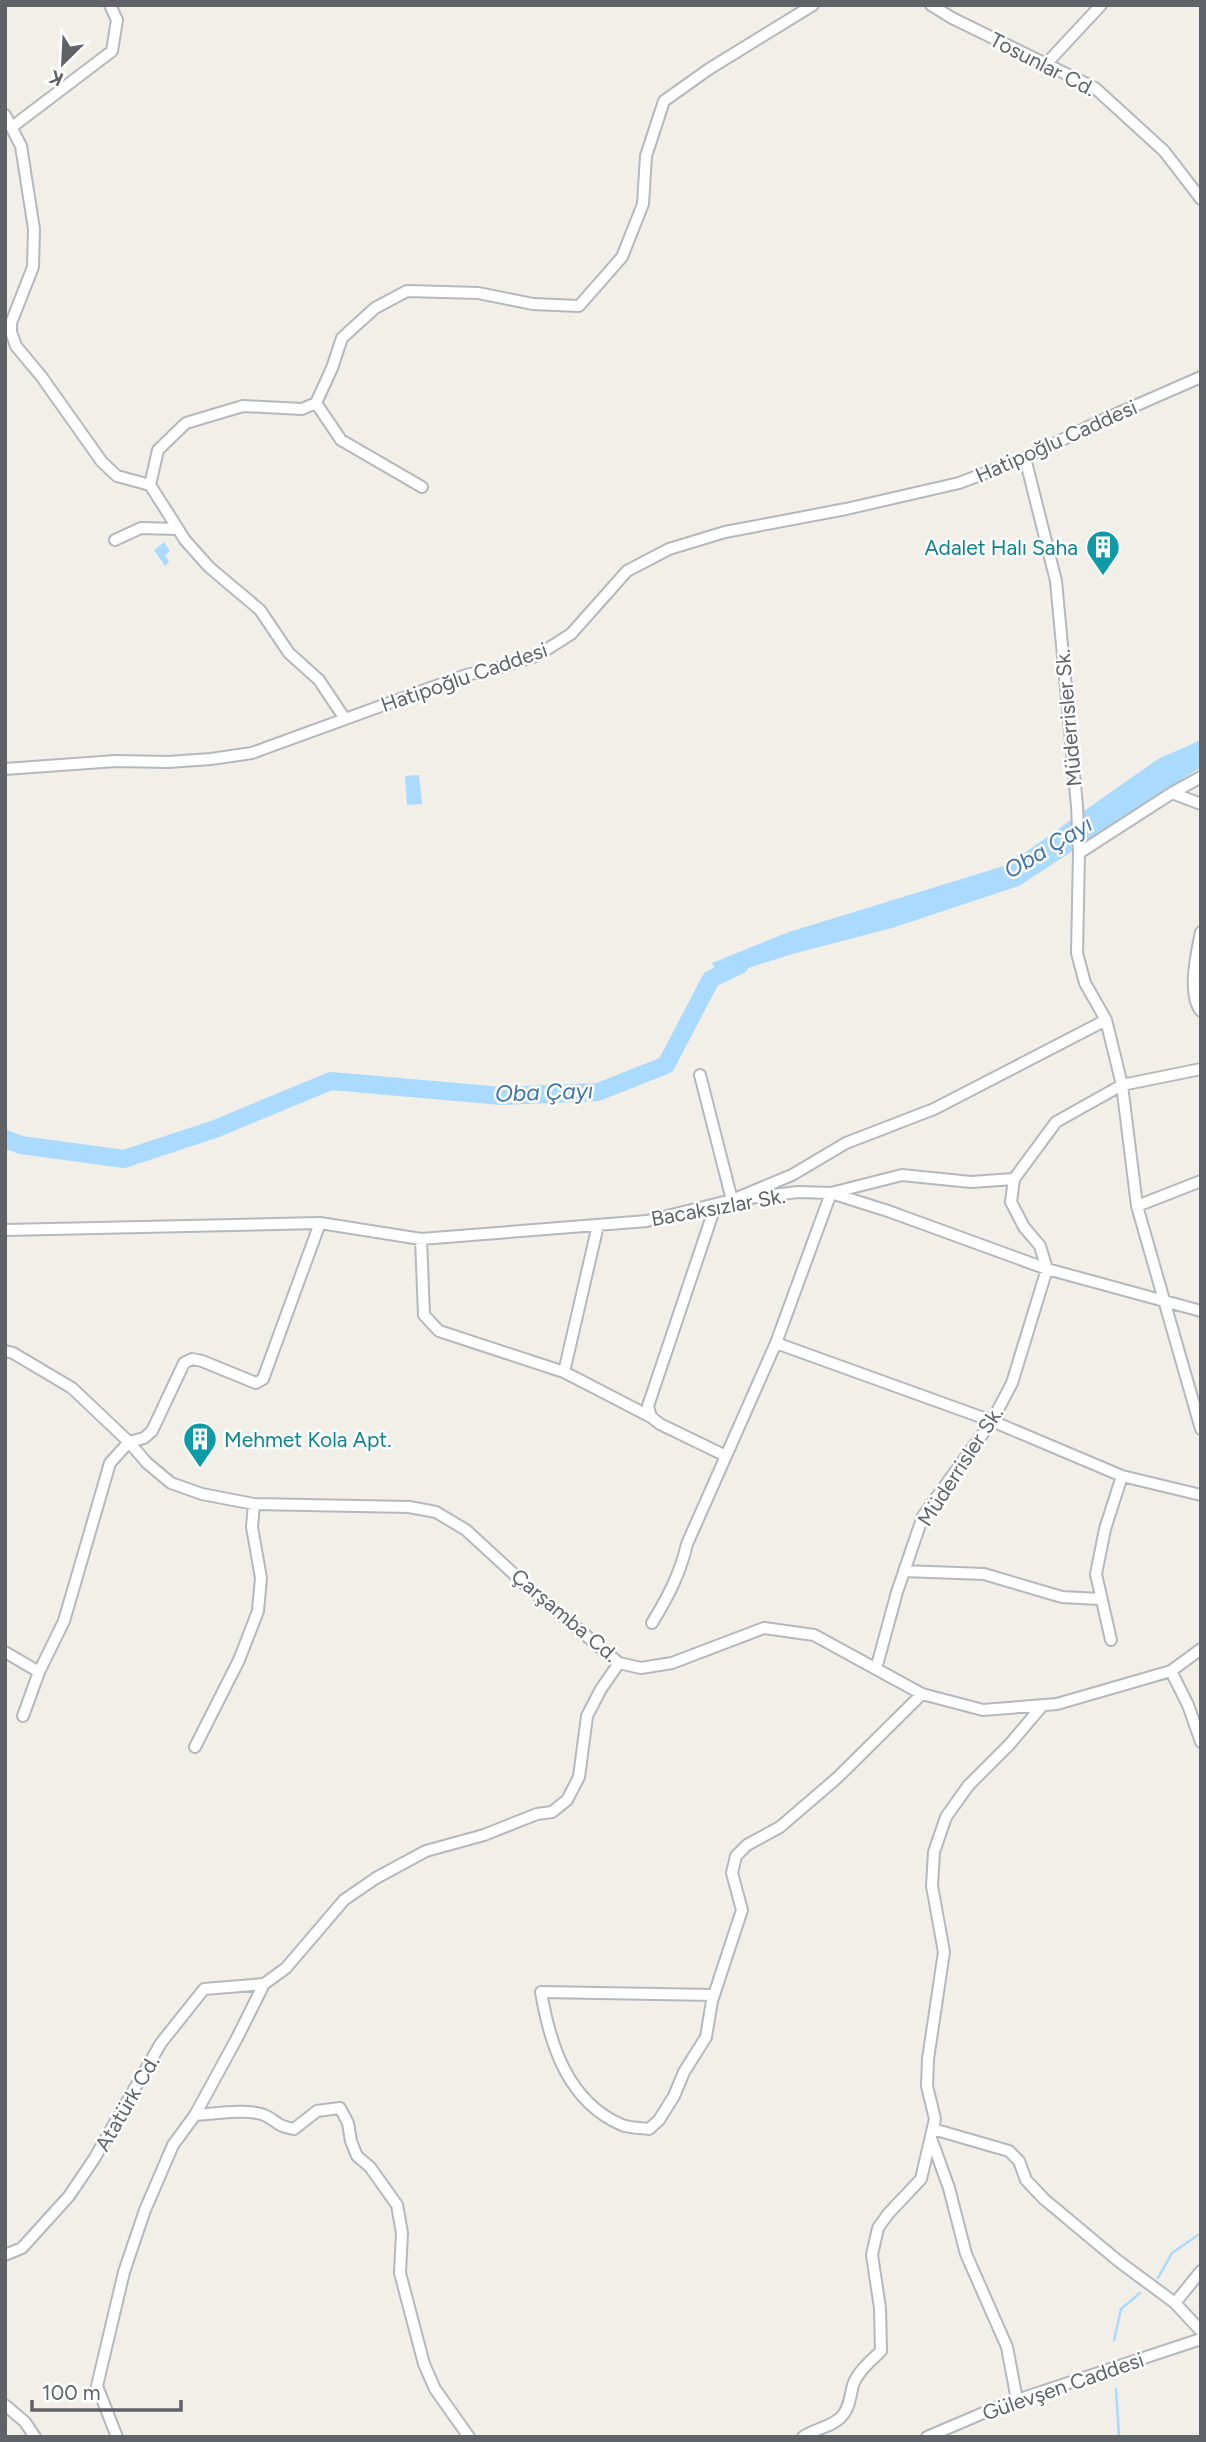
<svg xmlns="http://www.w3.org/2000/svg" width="1206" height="2442" viewBox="0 0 1206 2442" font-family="Figtree,sans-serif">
<rect width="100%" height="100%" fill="#f1efe8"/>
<path fill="#aadaff" d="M 164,542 L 170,551 L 165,555 L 169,562 L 165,566 L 154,550 Z
M 1201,740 L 1201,767 L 1019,886 L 892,928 L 796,953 L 719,977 L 712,963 L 789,932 L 1007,865 L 1158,759 Z
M 419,775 L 422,804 L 407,805 L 405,776 Z"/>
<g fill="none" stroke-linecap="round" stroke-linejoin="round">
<path stroke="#aadaff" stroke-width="2.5" d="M 1158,2278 L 1172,2253 L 1201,2233
M 1114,2340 L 1121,2309 L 1140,2293
M 1116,2389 L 1119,2437"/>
<path stroke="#aadaff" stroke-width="18" d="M 5,1139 L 21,1145 L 124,1159 L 215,1129 L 331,1081 L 502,1096 L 598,1092 L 666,1065 L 711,979 L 740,965"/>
<g stroke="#b5b8bc" stroke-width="14">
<path id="minor" d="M 931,5 L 952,18 L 1095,88 L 1164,151 L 1201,199
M 1046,64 L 1101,5
M 5,115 L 21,146 L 34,229 L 33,267 L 11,323 L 11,332 L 16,346 L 41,376 L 102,462 L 117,476 L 150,485 L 185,540 L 209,567 L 260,610 L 289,653 L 319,680 L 345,719
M 12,127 L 112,51 L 117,20 L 110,5
M 316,403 L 341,440 L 422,487
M 150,485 L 158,450 L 186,423 L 243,406 L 302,409 L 316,403 L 332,368 L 342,338 L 375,308 L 407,291 L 478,293 L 533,304 L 579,306 L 622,257 L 643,204 L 646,156 L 664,101 L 709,69 L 813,5
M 115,540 L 141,528 L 177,529
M 5,769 L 116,761 L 168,762 L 211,759 L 252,753 L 466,675 L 502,667 L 538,655 L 571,634 L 627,571 L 669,549 L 725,532 L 846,509 L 959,483 L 1025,458 L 1098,422 L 1201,377
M 1172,793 L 1201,804
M 1079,853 L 1172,793 L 1201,777
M 1201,932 C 1197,951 1187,995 1201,1011
M 1201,1069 L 1122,1085 L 1137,1206 L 1201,1429
M 700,1075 L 732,1200 L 792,1175 L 846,1143 L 934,1109 L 1106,1020
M 716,1204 L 648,1406 L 651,1417 L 660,1424 L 726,1456
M 1137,1206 L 1201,1181
M 598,1225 L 564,1372 L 651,1417
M 5,1230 L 320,1223 L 421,1239 L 647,1221 L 732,1200 L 798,1192 L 831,1193 L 902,1175 L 971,1182 L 1014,1179
M 421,1239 L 424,1315 L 439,1331 L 564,1372
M 776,1343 L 992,1421 L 1122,1476 L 1201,1495
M 5,1351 L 13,1353 L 72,1388 L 129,1442 L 147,1463 L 171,1483 L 202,1494 L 254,1504 L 409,1507 L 436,1512 L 466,1530 L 529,1588 L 619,1663 L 641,1668 L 672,1663 L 764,1628 L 814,1635 L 922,1694 L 983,1710 L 1057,1704 L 1171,1671 L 1201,1649
M 904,1571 L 984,1574 L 1062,1597 L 1100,1599
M 652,1623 C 668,1597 680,1574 687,1544 L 776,1343 L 831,1193 L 888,1211 L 1047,1269 L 1201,1311
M 1111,1640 L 1096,1574 L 1105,1529 L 1122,1476
M 5,1652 L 39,1672
M 876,1669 L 897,1592 L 923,1516 L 992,1421 L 1012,1383 L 1047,1269 L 1040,1246 L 1024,1227 L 1011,1202 L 1014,1179 L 1056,1122 L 1122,1085 L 1106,1020 L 1085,983 L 1077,953 L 1079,853 L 1077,806 L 1056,581 L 1025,458
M 1171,1671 L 1188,1705 L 1201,1742
M 23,1716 L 39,1672 L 64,1621 L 110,1463 L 129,1442 L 144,1438 L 152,1431 L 184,1363 L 192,1359 L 202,1361 L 256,1383 L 263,1379 L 320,1223
M 195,1747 L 239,1660 L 258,1611 L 261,1578 L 252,1527 L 254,1504
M 714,1995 L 541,1992 C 550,2045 568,2102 622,2125 C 630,2128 641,2128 649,2129 L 659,2120 L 674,2096 L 684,2072 L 706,2037 L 712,2001 L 742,1910 L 732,1873 L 736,1856 L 747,1845 L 780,1827 L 837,1778 L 922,1694
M 195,2115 C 213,2114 247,2108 264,2115 C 277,2120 275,2126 294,2129 L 317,2111 L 340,2108 L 348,2123 L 351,2141 L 357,2156 L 370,2167 L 397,2205 L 402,2233 L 400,2273 L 424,2364 L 435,2389 L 469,2437
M 933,2129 L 1009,2151 L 1019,2161 L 1026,2180 L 1044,2199 L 1117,2260 L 1175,2303 L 1201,2331
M 932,2141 L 949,2188 L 966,2254 L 1007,2347 L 1017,2400
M 5,2255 L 22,2248 L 69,2196 L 94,2159 L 161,2043 L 204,1989 L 264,1984 L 286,1968 L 344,1900 L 376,1878 L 426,1851 L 484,1835 L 537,1814 L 552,1812 L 567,1800 L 579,1777 L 587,1716 L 601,1689 L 619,1663
M 1175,2303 L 1201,2271
M 5,2405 L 25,2422 L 35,2437
M 117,2437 L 97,2386 L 124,2272 L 145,2210 L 173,2145 L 195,2115 L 237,2038 L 264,1984
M 803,2437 C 814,2429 834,2426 842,2416 C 850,2407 850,2396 853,2385 C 858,2371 871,2361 881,2351 L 880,2308 L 872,2255 L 878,2228 L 888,2214 L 921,2179 L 935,2119 L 927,2086 L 928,2059 L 944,1952 L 932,1886 L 934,1852 L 946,1817 L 968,1786 L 1009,1745 L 1043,1705
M 927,2437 L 1002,2405 L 1201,2339"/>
</g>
<use href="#minor" stroke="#fff" stroke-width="10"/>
</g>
<defs>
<g id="building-pin" transform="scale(1.75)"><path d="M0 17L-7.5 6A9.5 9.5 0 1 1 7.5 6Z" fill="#0f9aa8" stroke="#fff"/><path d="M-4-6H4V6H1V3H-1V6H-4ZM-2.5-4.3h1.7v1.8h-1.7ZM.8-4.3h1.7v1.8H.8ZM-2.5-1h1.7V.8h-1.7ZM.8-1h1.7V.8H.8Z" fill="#fff"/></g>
</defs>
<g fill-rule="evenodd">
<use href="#building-pin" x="1103" y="547"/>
<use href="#building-pin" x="200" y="1439"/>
</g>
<g text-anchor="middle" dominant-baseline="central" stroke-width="5" stroke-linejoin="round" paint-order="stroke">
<g font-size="21" fill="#5f6368" stroke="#fff">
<text transform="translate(1043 64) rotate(27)">Tosunlar Cd.</text>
<text transform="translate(1056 441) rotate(-24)">Hatipoğlu Caddesi</text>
<text transform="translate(464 677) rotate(-19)">Hatipoğlu Caddesi</text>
<text transform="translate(1068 718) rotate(-95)">Müderrisler Sk.</text>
<text transform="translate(718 1207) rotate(-10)">Bacaksızlar Sk.</text>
<text transform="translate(960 1466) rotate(-57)">Müderrisler Sk.</text>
<text transform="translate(565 1615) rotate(40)">Çarşamba Cd.</text>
<text transform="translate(127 2103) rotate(-60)">Atatürk Cd.</text>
<text transform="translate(1063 2386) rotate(-19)">Gülevşen Caddesi</text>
</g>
<g font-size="21" fill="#0d838f" stroke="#fff" text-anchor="end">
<text x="1078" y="547">Adalet Halı Saha</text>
<text x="224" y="1439" text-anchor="start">Mehmet Kola Apt.</text>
</g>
<g font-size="23" font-style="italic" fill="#4174aa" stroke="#fff">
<text transform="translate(1048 847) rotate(-31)">Oba Çayı</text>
<text transform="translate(544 1092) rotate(-2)">Oba Çayı</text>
</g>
</g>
<rect width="1206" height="2442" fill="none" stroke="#5f6368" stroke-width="14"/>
<g transform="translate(63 63) rotate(204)" stroke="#ffffff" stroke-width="5" paint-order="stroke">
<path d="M0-5L12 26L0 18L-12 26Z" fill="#5f6368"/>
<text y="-10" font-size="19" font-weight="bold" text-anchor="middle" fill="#5f6368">K</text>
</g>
<path d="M32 2400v10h149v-10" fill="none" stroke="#5f6368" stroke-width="3.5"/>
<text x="42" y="2400" font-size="21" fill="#5f6368" stroke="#ffffff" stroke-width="5" paint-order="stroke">100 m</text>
</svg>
